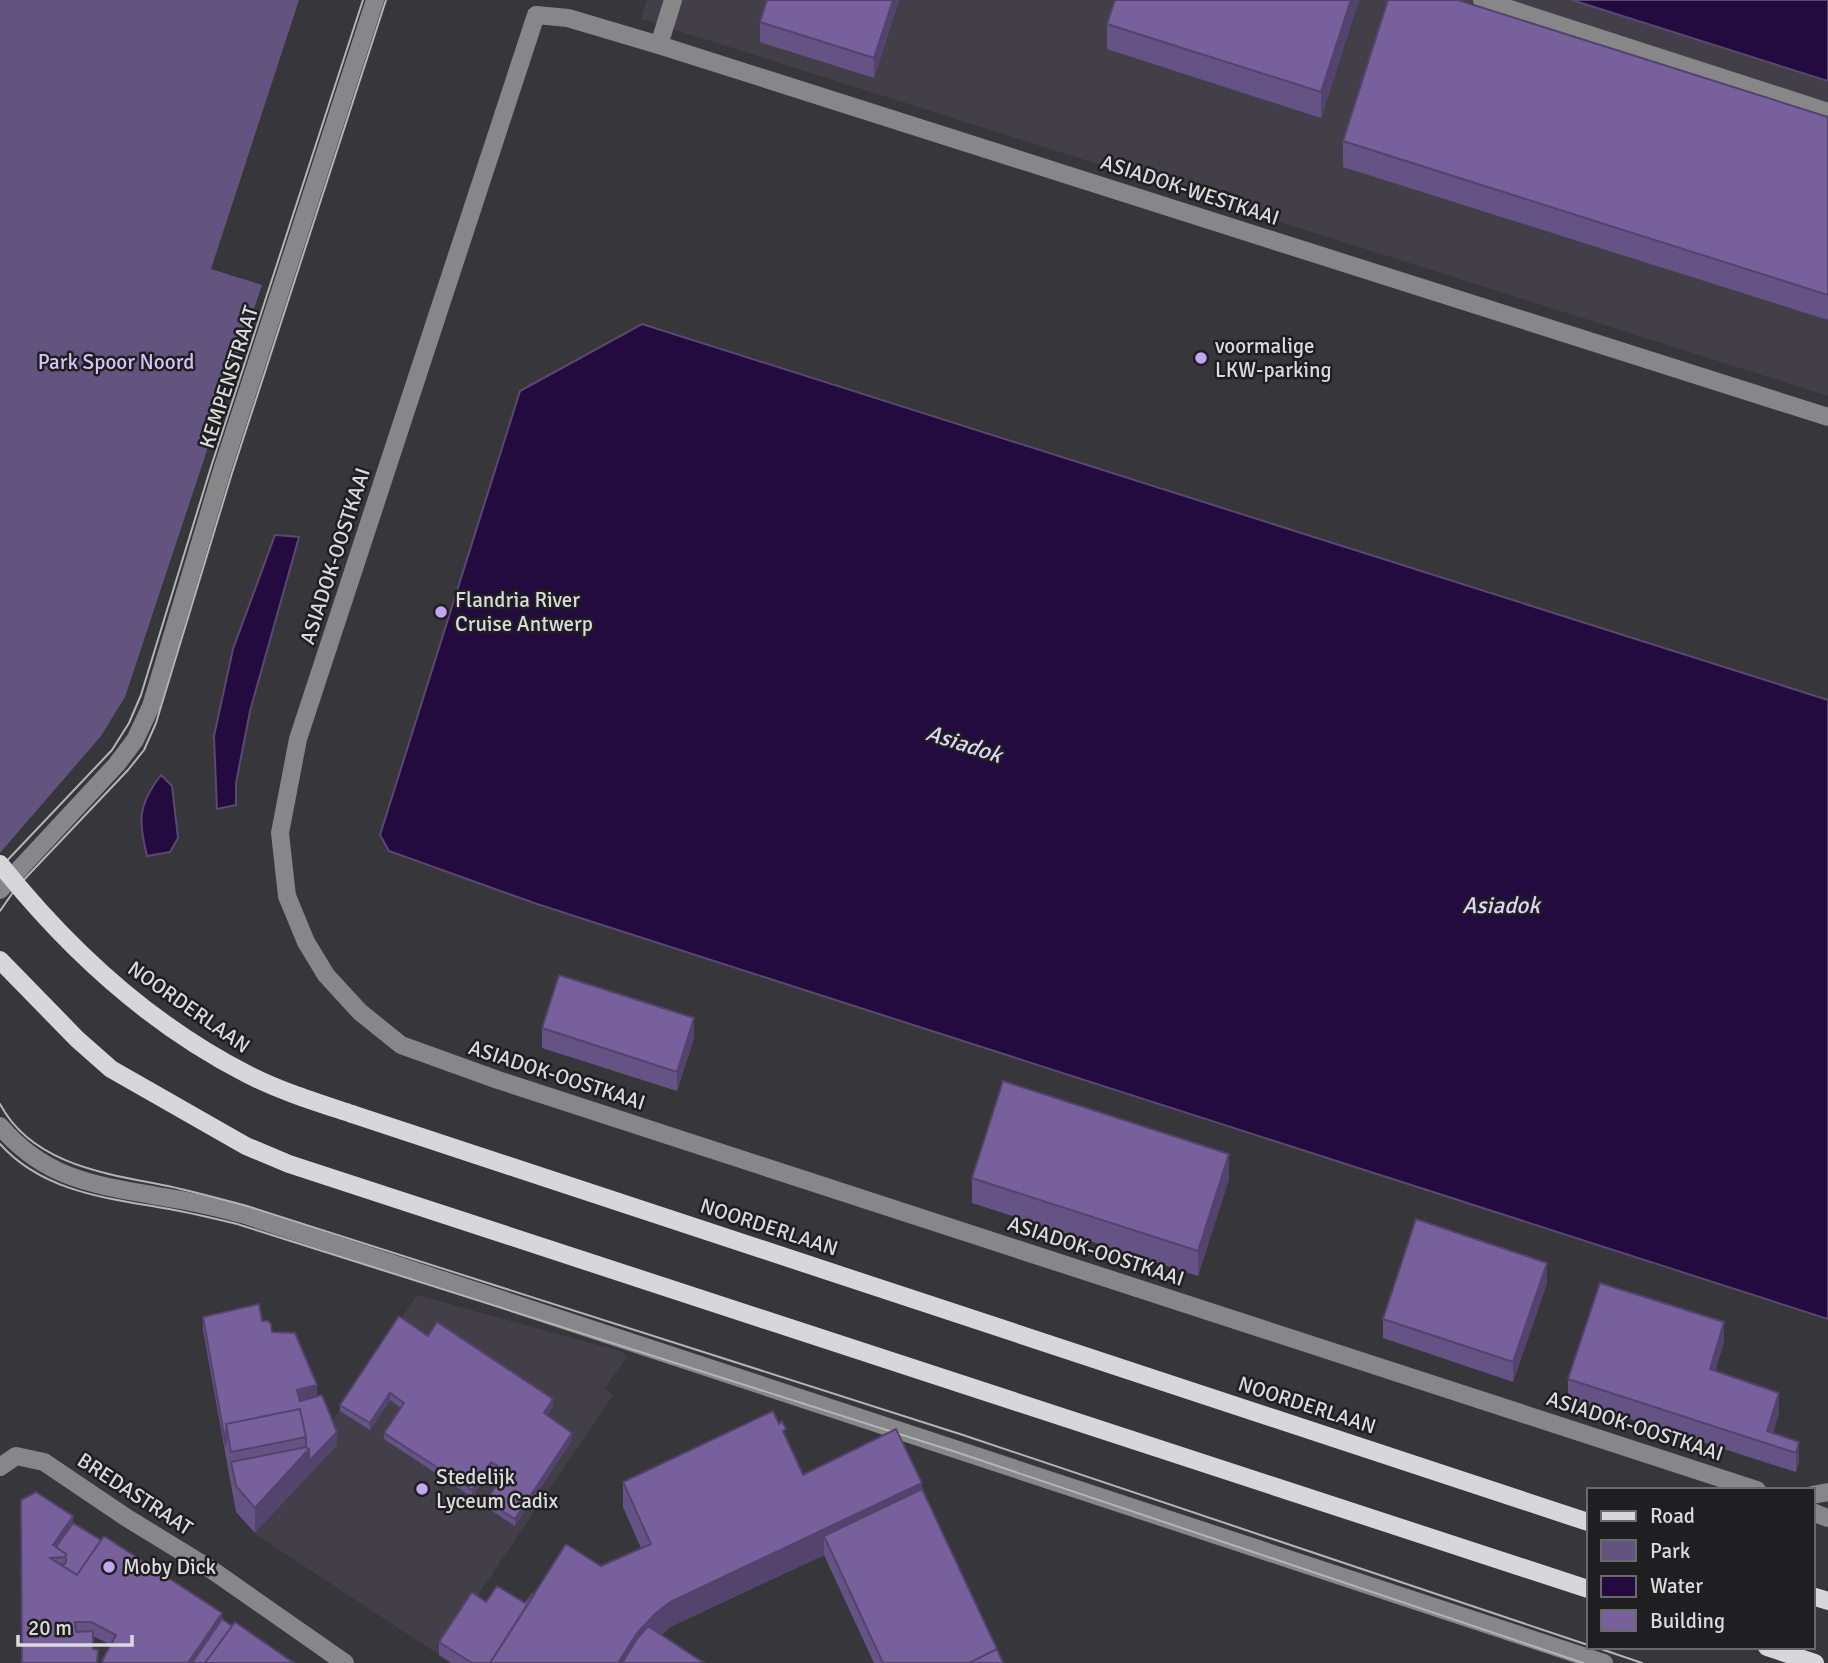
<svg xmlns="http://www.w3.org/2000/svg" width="1828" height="1663" viewBox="0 0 1828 1663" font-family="Signika,sans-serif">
<rect width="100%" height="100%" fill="#37363a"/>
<path fill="#423f49" d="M 647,0 L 1572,0 L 1828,81 L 1828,396 L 641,19 Z
M 417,1295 L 623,1352 L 627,1357 L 605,1388 L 613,1395 L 438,1654 L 255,1534 L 337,1445 L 328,1427 Z"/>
<path fill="#63537f" d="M 0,0 L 299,0 L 211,269 L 262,285 L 125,697 L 101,736 L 0,853 Z"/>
<path fill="#230a3f" stroke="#5a486e" stroke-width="2" d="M 1572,0 L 1828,0 L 1828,81 Z
M 642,324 L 1828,700 L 1828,1319 L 537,904 L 389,851 L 380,835 L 520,391 Z
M 275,535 L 299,537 L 250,711 L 236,783 L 236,805 L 217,809 L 214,736 L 233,649 Z
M 161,775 L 172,786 L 178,838 L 170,852 L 147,856 C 138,820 138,805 161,775 Z"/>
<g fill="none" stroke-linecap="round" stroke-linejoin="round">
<path stroke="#878688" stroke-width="18" d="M 1482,0 L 1828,112
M 659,45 L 673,0
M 0,890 L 117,764 L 135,740 L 151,706 L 222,470 L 375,0
M 0,1126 C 47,1181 98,1185 163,1197 C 190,1201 216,1207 242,1214 L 1604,1663
M 0,1467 L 16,1456 L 44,1462 L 127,1518 L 212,1570 L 345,1663
M 1757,1490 L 498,1080 L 401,1045 L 360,1012 L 326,975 L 306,942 L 287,896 L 280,833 L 298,739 L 536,15 L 568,18 L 659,45 L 1828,417
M 1812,1495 L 1828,1492
M 1812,1512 L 1828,1518"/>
<path stroke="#d7d6da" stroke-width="18" d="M 0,960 L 77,1039 L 111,1069 L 246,1146 L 289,1164 L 1588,1589
M 352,1114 L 1588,1522
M 1812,1596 L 1828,1601
M 1767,1647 L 1815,1663"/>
<path stroke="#b5b4b7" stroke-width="2" d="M 0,868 L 112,750 L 129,723 L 141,695 L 211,467 L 363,0
M 0,911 L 16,888 L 128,770 L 144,750 L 156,723 L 232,473 L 386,0
M 0,1104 C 32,1165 108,1174 168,1186 C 195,1192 221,1199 247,1206 L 963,1435 L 1588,1645
M 0,1144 C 42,1191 105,1198 163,1208 C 188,1212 212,1218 237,1224 L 956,1452 L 1583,1663
M 1595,1647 L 1642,1663"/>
<path stroke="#d7d6da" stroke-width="18" d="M 0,864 C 68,949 149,1024 247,1074 C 280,1091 316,1102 352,1114"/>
</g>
<path fill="#665386" d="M 767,0 L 899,0 L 874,78 L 760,42 L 760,22 Z
M 1359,0 L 1321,118 L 1107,49 L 1107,24 Z
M 1828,117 L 1828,320 L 1343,167 L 1343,141 Z
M 542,1028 L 694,1038 L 677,1091 L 542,1048 Z
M 972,1178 L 1229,1179 L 1198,1276 L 972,1203 Z
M 1547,1283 L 1513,1382 L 1383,1338 L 1383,1319 Z
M 203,1317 L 262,1321 L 272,1332 L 317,1396 L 337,1445 L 255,1533 L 236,1512 L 203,1330 Z
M 428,1336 L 553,1406 L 547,1415 L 572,1440 L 515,1526 L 486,1507 L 486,1501 L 503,1476 L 491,1468 L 472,1497 L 384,1439 L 384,1433 L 401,1408 L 390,1400 L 370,1430 L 340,1411 L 340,1405 Z
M 1724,1342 L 1715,1371 L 1779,1412 L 1773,1433 L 1799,1442 L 1799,1461 L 1796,1472 L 1568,1399 L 1568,1379 Z
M 786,1438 L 803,1475 L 922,1489 L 1003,1663 L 874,1663 L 824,1555 L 670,1627 L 661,1635 L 704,1663 L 451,1663 L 439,1655 L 439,1642 L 486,1602 L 525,1603 L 534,1595 L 641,1548 L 623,1507 L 623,1482 Z
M 21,1500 L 73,1523 L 232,1626 L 294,1663 L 102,1663 L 111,1645 L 93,1636 L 93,1649 L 98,1650 L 98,1663 L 22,1663 Z"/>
<path fill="#53436d" d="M 893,0 L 899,0 L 874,78 L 874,58 Z
M 1351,0 L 1359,0 L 1321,118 L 1321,92 Z
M 694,1018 L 694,1038 L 677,1091 L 677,1072 Z
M 1229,1154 L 1229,1179 L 1198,1276 L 1198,1251 Z
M 1547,1263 L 1547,1283 L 1513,1382 L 1513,1362 Z
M 1724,1322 L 1724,1342 L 1710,1389 L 1710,1369 Z
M 317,1385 L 317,1398 L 297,1403 L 297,1390 Z
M 390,1393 L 390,1400 L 370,1430 L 370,1423 Z
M 1779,1393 L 1779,1412 L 1769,1444 L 1767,1431 Z
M 553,1399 L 553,1406 L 544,1420 L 544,1413 Z
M 337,1432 L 337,1445 L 255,1533 L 255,1508 L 309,1449 Z
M 572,1433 L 572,1440 L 515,1526 L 515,1519 Z
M 1799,1442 L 1799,1461 L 1796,1472 L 1796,1453 Z
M 491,1462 L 491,1468 L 472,1497 L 472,1490 Z
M 922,1483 L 922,1509 L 824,1536 L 824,1555 L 670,1627 L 655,1639 L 634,1663 L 618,1663 L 637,1633 L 655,1614 L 670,1602 Z
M 73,1516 L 73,1529 L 57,1554 L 53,1545 Z
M 222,1613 L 222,1626 L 197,1663 L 188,1663 Z"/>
<path fill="#77609c" stroke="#53436d" stroke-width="2" d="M 767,0 L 893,0 L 874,58 L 760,22 Z
M 1115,0 L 1351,0 L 1321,92 L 1107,24 Z
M 1388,0 L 1458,0 L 1828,117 L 1828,295 L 1343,141 Z
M 559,975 L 694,1018 L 677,1072 L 542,1028 Z
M 1003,1081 L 1229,1154 L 1198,1251 L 972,1178 Z
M 1416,1219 L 1547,1263 L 1513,1362 L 1383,1319 Z
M 1600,1283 L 1724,1322 L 1710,1369 L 1779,1393 L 1767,1431 L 1799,1442 L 1796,1453 L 1568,1379 Z
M 259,1304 L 262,1321 L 268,1321 L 271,1324 L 272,1332 L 295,1333 L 317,1385 L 297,1390 L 300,1401 L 322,1395 L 337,1432 L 309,1461 L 309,1449 L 306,1447 L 306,1437 L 300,1409 L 226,1424 L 226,1446 L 203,1317 Z
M 399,1316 L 428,1336 L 437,1322 L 553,1399 L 544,1413 L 572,1433 L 515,1519 L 486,1501 L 506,1471 L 491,1462 L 472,1490 L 384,1433 L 404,1403 L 390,1393 L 370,1423 L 340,1405 Z
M 300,1409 L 306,1437 L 231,1452 L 226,1424 Z
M 773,1411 L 779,1424 L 782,1421 L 786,1429 L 783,1431 L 803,1475 L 896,1429 L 922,1483 L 670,1602 L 655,1614 L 637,1633 L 618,1663 L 490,1663 L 566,1544 L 601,1566 L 651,1544 L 623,1482 Z
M 306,1447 L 309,1449 L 255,1508 L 236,1486 L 231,1462 Z
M 922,1489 L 997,1649 L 969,1663 L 883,1663 L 824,1536 Z
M 36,1492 L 73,1516 L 53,1545 L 66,1554 L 65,1557 L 50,1558 L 77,1575 L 104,1536 L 222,1613 L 188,1663 L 105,1663 L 102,1661 L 116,1635 L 91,1622 L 75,1622 L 76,1632 L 93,1631 L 93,1649 L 98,1650 L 97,1663 L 22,1663 L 21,1500 Z
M 73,1523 L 101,1540 L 77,1575 L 60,1564 L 65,1564 L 66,1561 L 66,1554 L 56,1547 Z
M 497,1586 L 525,1603 L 532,1594 L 534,1595 L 490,1663 L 472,1663 L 439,1642 L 472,1592 L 486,1602 Z
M 222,1619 L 232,1626 L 205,1663 L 192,1663 Z
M 235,1622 L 294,1663 L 205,1663 Z
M 648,1626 L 704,1663 L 622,1663 L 637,1639 Z
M 997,1649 L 1003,1663 L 969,1663 Z"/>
<g fill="#c3a7f2" stroke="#1f1e20" stroke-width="2.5">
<circle cx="1201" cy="358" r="7"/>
<circle cx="441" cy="612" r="7"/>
<circle cx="422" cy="1489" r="7"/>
<circle cx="109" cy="1567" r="7"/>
</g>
<g text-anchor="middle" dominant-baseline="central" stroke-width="5" stroke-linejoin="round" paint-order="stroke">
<g font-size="21" fill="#dbdadc" stroke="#1f1e20">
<text transform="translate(1190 190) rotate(18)">ASIADOK-WESTKAAI</text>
<text transform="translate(229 377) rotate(-72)">KEMPENSTRAAT</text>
<text transform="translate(335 556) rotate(-72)">ASIADOK-OOSTKAAI</text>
<text transform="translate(189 1007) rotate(35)">NOORDERLAAN</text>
<text transform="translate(557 1075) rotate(18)">ASIADOK-OOSTKAAI</text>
<text transform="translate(769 1227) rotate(18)">NOORDERLAAN</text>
<text transform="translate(1096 1251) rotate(18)">ASIADOK-OOSTKAAI</text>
<text transform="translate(1307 1405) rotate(18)">NOORDERLAAN</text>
<text transform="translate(1635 1426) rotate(18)">ASIADOK-OOSTKAAI</text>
<text transform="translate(135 1494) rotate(33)">BREDASTRAAT</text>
</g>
<g font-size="21" fill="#dbdadc" stroke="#1f1e20" text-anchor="start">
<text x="1215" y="346">voormalige<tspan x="1215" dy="24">LKW-parking</tspan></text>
<text x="455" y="600">Flandria River<tspan x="455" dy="24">Cruise Antwerp</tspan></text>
<text x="436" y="1477">Stedelijk<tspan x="436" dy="24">Lyceum Cadix</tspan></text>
<text x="123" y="1567">Moby Dick</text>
</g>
<g font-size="21" fill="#d7c5fa" stroke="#1f1e20">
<text x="116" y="362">Park Spoor Noord</text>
</g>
<g font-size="23" font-style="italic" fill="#e0d4f8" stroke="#1f1e20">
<text transform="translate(964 744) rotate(18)">Asiadok</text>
<text x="1501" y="905">Asiadok</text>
</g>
</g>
<rect x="1587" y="1488" width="228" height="161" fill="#1f1e20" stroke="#6a696b" stroke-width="2"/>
<rect x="1601" y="1511" width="35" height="10" fill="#d7d6da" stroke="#6a696b" stroke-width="2"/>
<text x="1650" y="1523" font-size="21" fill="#dbdadc">Road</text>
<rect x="1601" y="1540" width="35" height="21" fill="#63537f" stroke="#6a696b" stroke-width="2"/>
<text x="1650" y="1558" font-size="21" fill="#dbdadc">Park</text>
<rect x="1601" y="1576" width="35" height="21" fill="#230a3f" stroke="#6a696b" stroke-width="2"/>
<text x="1650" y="1593" font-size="21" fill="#dbdadc">Water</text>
<rect x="1601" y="1610" width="35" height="21" fill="#77609c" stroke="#6a696b" stroke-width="2"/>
<text x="1650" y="1628" font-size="21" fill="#dbdadc">Building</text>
<path d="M18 1635v10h114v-10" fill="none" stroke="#dbdadc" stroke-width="3.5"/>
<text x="28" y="1635" font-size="21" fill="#dbdadc" stroke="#1f1e20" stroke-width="5" paint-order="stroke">20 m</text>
</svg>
